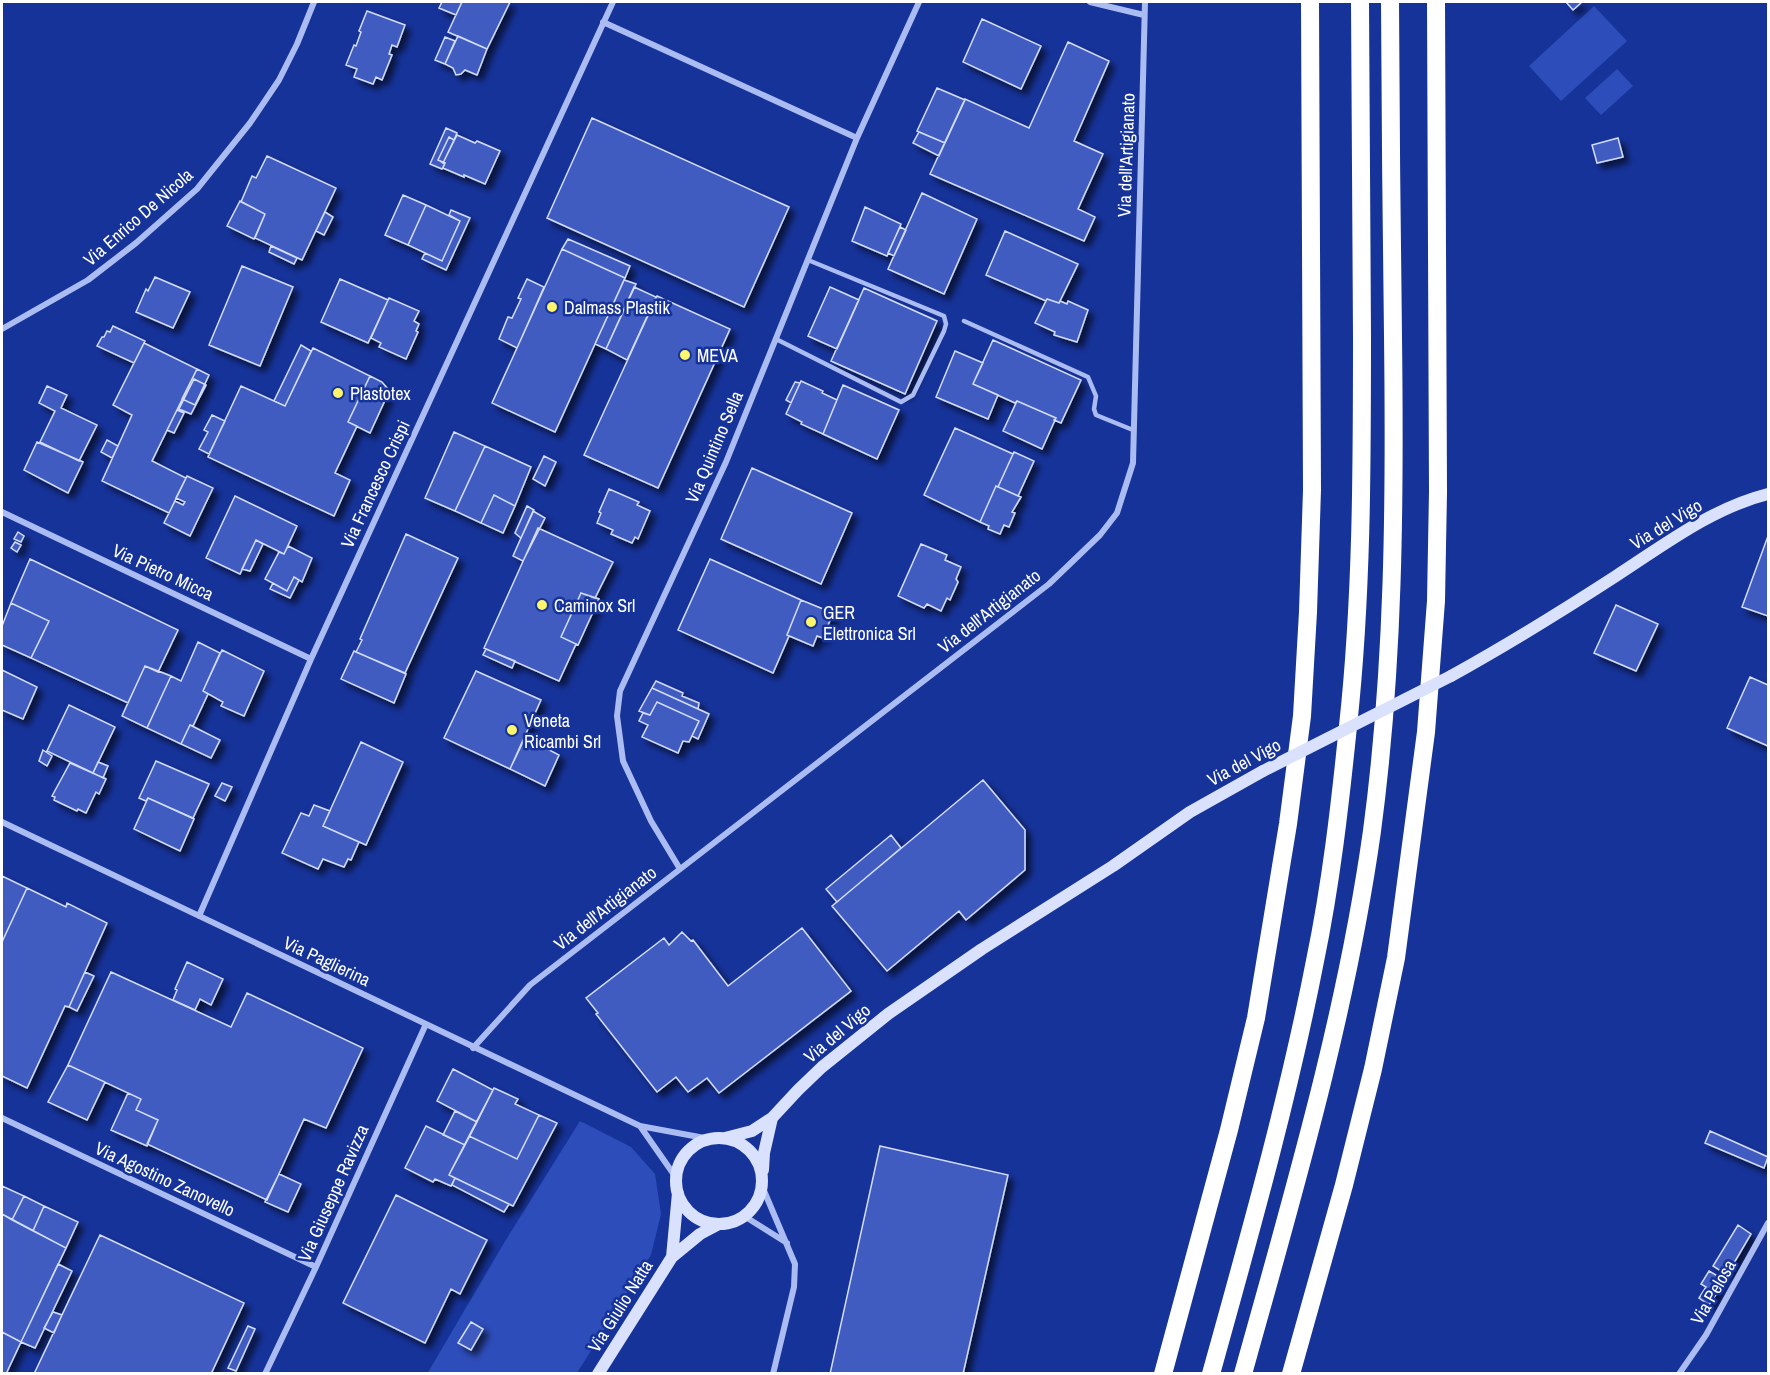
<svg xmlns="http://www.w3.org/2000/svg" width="1770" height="1375" viewBox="0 0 1770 1375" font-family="'Archivo Narrow',sans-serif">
<defs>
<filter id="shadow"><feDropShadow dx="5.5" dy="5.5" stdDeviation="3" flood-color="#0009"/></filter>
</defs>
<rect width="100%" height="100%" fill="#16339a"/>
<path fill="#2d4dba" d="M 1594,6 L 1627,41 L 1561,101 L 1529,66 Z
M 1617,69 L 1633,86 L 1601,115 L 1585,98 Z
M 580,1121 L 631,1147 L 655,1174 L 661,1214 L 651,1255 L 577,1373 L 427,1374 L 504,1243 Z"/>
<path fill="#3f5cc1" stroke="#d3dcfc" stroke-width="1.5" filter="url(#shadow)" d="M 442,2 L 462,2 L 456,15 L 439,8 Z
M 462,2 L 510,2 L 487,49 L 448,32 Z
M 1566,2 L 1582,2 L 1573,10 Z
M 367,11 L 405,25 L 397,47 L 392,45 L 389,54 L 392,55 L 382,80 L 376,77 L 373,84 L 354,77 L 357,69 L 346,65 L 354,45 L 356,46 L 361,32 L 359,31 Z
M 982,19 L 1041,46 L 1021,89 L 963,62 Z
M 458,36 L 487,49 L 477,75 L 465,70 L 461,74 L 456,75 L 453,68 L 445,64 Z
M 445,37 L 455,41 L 445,64 L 435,60 Z
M 1068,42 L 1109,61 L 1074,141 L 1103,154 L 1078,209 L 1095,217 L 1084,241 L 930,174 L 965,99 L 1029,128 Z
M 937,88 L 965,100 L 945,143 L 917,131 Z
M 592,118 L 789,207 L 744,307 L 547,218 Z
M 446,128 L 457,133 L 454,140 L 449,137 L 438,160 L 445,163 L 442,169 L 430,164 Z
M 919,132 L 945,143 L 939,156 L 913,143 Z
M 457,135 L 475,143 L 477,141 L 500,151 L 485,184 L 464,175 L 464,177 L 443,168 L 445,163 L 443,163 Z
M 449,137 L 454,140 L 443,163 L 438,160 Z
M 1618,138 L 1623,157 L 1597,163 L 1592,145 Z
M 267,156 L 336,188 L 302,260 L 255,238 L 265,214 L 241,202 L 252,176 L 256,178 Z
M 922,193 L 977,219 L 944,294 L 888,269 Z
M 403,195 L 426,205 L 408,245 L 385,235 Z
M 240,201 L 265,214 L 254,239 L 227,226 Z
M 426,205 L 460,221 L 442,261 L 408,245 Z
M 865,207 L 901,224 L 887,256 L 852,241 Z
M 451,210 L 470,218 L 446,270 L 422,259 L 425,253 L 442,261 L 460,221 L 449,215 Z
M 325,212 L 333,217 L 324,235 L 316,231 Z
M 900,227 L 906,230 L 894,256 L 888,253 Z
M 1005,231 L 1078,264 L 1059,303 L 1047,299 L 1046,301 L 986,275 Z
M 568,239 L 630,266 L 625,278 L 562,249 Z
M 271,246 L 297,258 L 294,264 L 269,252 Z
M 562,249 L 625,278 L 555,432 L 492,403 Z
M 242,266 L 293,287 L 260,366 L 209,345 Z
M 155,277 L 190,292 L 173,328 L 136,312 L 146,289 L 148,291 Z
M 340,279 L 388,300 L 368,343 L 321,322 Z
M 527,279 L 544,287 L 517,348 L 499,339 L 508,317 L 512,318 L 521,299 L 518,298 Z
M 624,280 L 636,284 L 606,349 L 595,344 Z
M 634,287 L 656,297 L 627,360 L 606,349 Z
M 830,287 L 859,300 L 837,349 L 808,336 Z
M 864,288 L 937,321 L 905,394 L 831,361 Z
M 657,296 L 730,329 L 658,488 L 584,455 Z
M 389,298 L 419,311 L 414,321 L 419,324 L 416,331 L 418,332 L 406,359 L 379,347 L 381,343 L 371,338 Z
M 1047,299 L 1059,303 L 1060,301 L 1067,304 L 1068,301 L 1088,310 L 1077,342 L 1054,335 L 1055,332 L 1035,323 Z
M 113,326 L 145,341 L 134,363 L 97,346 L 102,337 L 104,337 L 107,331 L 110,332 Z
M 993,340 L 1081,380 L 1061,423 L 1054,420 L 1056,418 L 1017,401 L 1015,403 L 973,384 Z
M 144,343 L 197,369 L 152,461 L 186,478 L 169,513 L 102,481 L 132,415 L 113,405 Z
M 301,345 L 311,351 L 285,406 L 274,401 Z
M 313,348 L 370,376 L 348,422 L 357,426 L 335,473 L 350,480 L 334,516 L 208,457 L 241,386 L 285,406 Z
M 955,351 L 983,363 L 973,384 L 998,395 L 988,419 L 936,397 Z
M 197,369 L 209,375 L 195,405 L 182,399 Z
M 370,376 L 382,382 L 388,389 L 387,393 L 384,394 L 387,396 L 370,433 L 348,422 Z
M 194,379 L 206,385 L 191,414 L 179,409 Z
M 801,381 L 823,391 L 822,393 L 837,400 L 823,434 L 801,424 L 802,422 L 786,414 Z
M 795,382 L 800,383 L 791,403 L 786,400 Z
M 843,385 L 899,410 L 877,459 L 823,434 Z
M 47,386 L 67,395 L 61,408 L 97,425 L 79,461 L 40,442 L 55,411 L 39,403 Z
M 1017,401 L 1056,418 L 1042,449 L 1003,431 Z
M 177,410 L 184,413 L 174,433 L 167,430 Z
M 212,415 L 225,421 L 209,454 L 199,449 L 208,432 L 204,430 Z
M 955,428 L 1013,454 L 998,487 L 996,486 L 980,522 L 924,495 Z
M 454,432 L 485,446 L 455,511 L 425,498 Z
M 107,440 L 118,446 L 112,458 L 101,452 Z
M 37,442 L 83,462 L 68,493 L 24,470 Z
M 485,446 L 531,467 L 515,506 L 494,495 L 481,523 L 455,511 Z
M 1014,452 L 1034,461 L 1018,496 L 998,487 Z
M 544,456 L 556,462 L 545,486 L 533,479 Z
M 752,468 L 852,513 L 821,584 L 721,539 Z
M 187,476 L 213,488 L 190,536 L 164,523 L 175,501 L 183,505 L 185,502 L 176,498 Z
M 996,486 L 1021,497 L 1012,512 L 1015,513 L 1009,527 L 1004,525 L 1000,534 L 988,529 L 989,526 L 980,522 Z
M 609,489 L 639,502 L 637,505 L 650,511 L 638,539 L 635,537 L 632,543 L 611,534 L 613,530 L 597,523 L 601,513 L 599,512 Z
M 494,495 L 515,506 L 503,533 L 481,523 Z
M 235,496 L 297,526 L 284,554 L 256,540 L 240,574 L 206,558 Z
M 527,506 L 534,510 L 521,538 L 515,533 Z
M 533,511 L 545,518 L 523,561 L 513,556 Z
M 538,528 L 613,562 L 595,598 L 581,593 L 561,637 L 576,644 L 559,681 L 484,648 Z
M 18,532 L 24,536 L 21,542 L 14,539 Z
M 406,534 L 458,558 L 405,673 L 356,652 L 362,640 L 360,639 Z
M 1768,536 L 1768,616 L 1742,607 Z
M 256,540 L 263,544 L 250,571 L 242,569 Z
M 15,542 L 21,545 L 17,552 L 11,548 Z
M 921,544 L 947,555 L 945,560 L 961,567 L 956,579 L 958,582 L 950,600 L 947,598 L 941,611 L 927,604 L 924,608 L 898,596 Z
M 288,546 L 312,558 L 302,582 L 294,577 L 287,591 L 265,579 L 279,552 L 284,554 Z
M 30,559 L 178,630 L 158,672 L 145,666 L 128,703 L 31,658 L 49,621 L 11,603 Z
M 710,559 L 801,600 L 787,635 L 789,636 L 773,673 L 678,630 Z
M 294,577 L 299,580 L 290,598 L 270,589 L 273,583 L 287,591 Z
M 581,593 L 599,599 L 578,645 L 561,637 Z
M 801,600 L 833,613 L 823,638 L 817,636 L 813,646 L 787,635 Z
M 11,603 L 49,621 L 31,658 L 2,645 L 2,626 Z
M 1616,605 L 1658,624 L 1636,671 L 1594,653 Z
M 198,642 L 220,653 L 203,691 L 208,694 L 193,726 L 190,725 L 181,744 L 147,728 L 171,676 L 181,681 Z
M 486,649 L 515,661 L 512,668 L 483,655 Z
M 222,650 L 264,671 L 244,716 L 221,706 L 223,702 L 203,691 Z
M 354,651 L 406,674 L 394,703 L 341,679 Z
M 145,666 L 171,676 L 147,728 L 122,716 Z
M 2,670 L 37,687 L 23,719 L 2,710 Z
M 476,671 L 541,700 L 510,769 L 444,738 Z
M 1750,677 L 1768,685 L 1768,746 L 1727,728 Z
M 656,681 L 683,693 L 682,696 L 699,703 L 698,709 L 652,688 Z
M 652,688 L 709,714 L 698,739 L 692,736 L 699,721 L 657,702 L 650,715 L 639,711 Z
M 657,702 L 699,721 L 689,742 L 683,741 L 678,753 L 642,737 L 648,725 L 639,721 L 643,713 L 650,715 Z
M 69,705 L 115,727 L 93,773 L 47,751 Z
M 190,725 L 220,740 L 211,758 L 181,744 Z
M 361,742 L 403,762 L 366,845 L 323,826 Z
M 523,742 L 538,749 L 540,745 L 559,755 L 545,786 L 510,769 Z
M 43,750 L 52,756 L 47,766 L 39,761 Z
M 156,761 L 209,784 L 193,818 L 148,798 L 146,801 L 139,798 Z
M 98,762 L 108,766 L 103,778 L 93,773 Z
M 70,763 L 106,779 L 99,794 L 96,792 L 86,813 L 78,809 L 77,811 L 54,800 L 55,797 L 52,796 Z
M 983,780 L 1025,830 L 1025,870 L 966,920 L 959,911 L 887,971 L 832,906 Z
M 222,783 L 232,787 L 225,801 L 215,796 Z
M 148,798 L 194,819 L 180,851 L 134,829 Z
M 314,805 L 330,811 L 323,826 L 359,842 L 351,860 L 348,859 L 344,867 L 323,859 L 318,869 L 282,853 L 301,813 L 309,816 Z
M 891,835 L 901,848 L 837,902 L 826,889 Z
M 2,876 L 27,888 L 2,942 Z
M 27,888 L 66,907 L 67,903 L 107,923 L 69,1007 L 65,1006 L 27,1088 L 2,1076 L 2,942 Z
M 802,928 L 851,991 L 719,1093 L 707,1078 L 688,1092 L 676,1077 L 657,1092 L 596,1014 L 598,1013 L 586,998 L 664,938 L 669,945 L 682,932 L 691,941 L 693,940 L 728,986 Z
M 187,962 L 223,979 L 211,1005 L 200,999 L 195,1010 L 173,1000 L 177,990 L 175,989 Z
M 85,972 L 94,976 L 77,1011 L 69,1007 Z
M 111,972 L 231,1027 L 247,993 L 363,1048 L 326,1128 L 304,1119 L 267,1200 L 147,1144 L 158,1120 L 136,1110 L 141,1099 L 68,1065 Z
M 68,1065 L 105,1082 L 87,1120 L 48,1102 Z
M 453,1069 L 493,1090 L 477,1122 L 437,1101 Z
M 494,1088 L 518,1099 L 515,1104 L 539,1115 L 517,1159 L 469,1136 Z
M 128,1093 L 141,1099 L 136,1110 L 158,1120 L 147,1146 L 111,1130 Z
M 455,1111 L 477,1122 L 465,1145 L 443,1135 Z
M 539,1115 L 557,1123 L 513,1206 L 449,1175 L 469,1136 L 517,1159 Z
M 426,1126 L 465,1145 L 449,1175 L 455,1178 L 451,1186 L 435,1179 L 433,1182 L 405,1168 Z
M 1710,1131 L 1768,1157 L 1764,1168 L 1705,1143 Z
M 880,1146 L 1008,1175 L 963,1374 L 830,1374 Z
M 279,1174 L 301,1184 L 288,1212 L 265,1202 Z
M 455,1178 L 509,1204 L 504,1212 L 452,1185 Z
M 2,1186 L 24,1196 L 12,1220 L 2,1214 Z
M 396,1195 L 487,1240 L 460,1294 L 451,1289 L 425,1343 L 343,1303 Z
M 24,1196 L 44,1206 L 33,1231 L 12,1220 Z
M 44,1206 L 78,1222 L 66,1248 L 33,1231 Z
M 2,1214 L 66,1248 L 21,1342 L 2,1332 Z
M 1738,1225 L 1751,1234 L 1727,1275 L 1713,1266 Z
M 100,1235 L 244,1303 L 211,1374 L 34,1374 Z
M 58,1264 L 72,1271 L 35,1348 L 21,1342 Z
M 1709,1271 L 1721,1278 L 1715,1289 L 1719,1290 L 1709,1305 L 1699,1298 L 1706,1287 L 1701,1284 Z
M 53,1312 L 62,1315 L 54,1333 L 44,1328 Z
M 471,1322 L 483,1329 L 471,1350 L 458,1343 Z
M 248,1326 L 255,1329 L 236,1371 L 228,1368 Z
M 2,1332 L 21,1342 L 6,1374 L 2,1374 Z"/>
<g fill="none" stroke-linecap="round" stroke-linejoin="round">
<path stroke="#abbcf2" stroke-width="4.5" d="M 964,321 L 1088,377 L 1096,396 L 1094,409 L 1096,415 L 1133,430
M 776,339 L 901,402 L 913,395 L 944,331 L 946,324 L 944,316 L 808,260"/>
<path stroke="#abbcf2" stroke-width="6" d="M 1090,2 L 1144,15
M 603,22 L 857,138
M 2,329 L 88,280 L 136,243 L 197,189 L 250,123 L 279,80 L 297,44 L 314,2
M 2,512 L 311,659
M 2,822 L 640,1126 L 710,1139
M 680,869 L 651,821 L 623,761 L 617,716 L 620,691 L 726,462 L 857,138 L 919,2
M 199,916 L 311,659 L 613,2
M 473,1048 L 530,985 L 1049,584 L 1100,535 L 1117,513 L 1133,463 L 1145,2
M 2,1118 L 316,1267
M 640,1126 L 677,1179
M 762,1186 L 795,1264 L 794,1287 L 773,1374
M 744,1216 L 787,1243
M 265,1374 L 316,1267 L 426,1024
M 1679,1374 L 1706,1335 L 1768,1223"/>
<path stroke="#dae1fc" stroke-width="12" d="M 1451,676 C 1507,645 1562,611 1616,576 C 1664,545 1712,508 1768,494
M 725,1138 L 752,1131 L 772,1118 L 798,1090 L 822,1067 L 888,1014 L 982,949 L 1113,866 L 1190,812 L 1263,771
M676 1181a43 43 0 1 1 86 0a43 43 0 1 1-86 0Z
M 763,1170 L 764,1153 L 772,1118
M 672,1257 L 678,1193
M 598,1374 L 672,1257 L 700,1234 L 719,1224"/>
<path stroke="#fff" stroke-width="18" d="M 1163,1374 L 1229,1130 L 1256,1018 L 1288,824 L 1302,716 L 1308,612 L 1312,490 L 1310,2
M 1211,1374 C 1249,1237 1288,1100 1315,961 C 1331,884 1340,805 1348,726 C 1362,597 1362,466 1362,336 C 1361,225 1361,113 1360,2
M 1243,1374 C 1293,1194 1346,1016 1372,831 C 1394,666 1395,502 1393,336 C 1391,225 1391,113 1390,2
M 1291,1374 L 1344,1185 L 1373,1069 L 1396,958 L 1426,732 L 1436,601 L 1438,492 L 1436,2"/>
<path stroke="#dae1fc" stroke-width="12" d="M 1263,771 L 1451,676"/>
</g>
<g fill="#fff56c" stroke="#16339a" stroke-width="2">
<circle cx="552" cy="307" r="6"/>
<circle cx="685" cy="355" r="6"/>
<circle cx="338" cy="393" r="6"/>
<circle cx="542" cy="605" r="6"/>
<circle cx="811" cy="622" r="6"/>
<circle cx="512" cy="730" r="6"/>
</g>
<g text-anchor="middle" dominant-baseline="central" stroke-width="5" stroke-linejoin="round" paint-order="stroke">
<g font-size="18" fill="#fff" stroke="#16339a">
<text transform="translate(1126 155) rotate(-88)">Via dell'Artigianato</text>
<text transform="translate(138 217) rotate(-41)">Via Enrico De Nicola</text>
<text transform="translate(714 447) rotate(-67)">Via Quintino Sella</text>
<text transform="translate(375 484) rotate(-65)">Via Francesco Crispi</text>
<text transform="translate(1666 524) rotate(-31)">Via del Vigo</text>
<text transform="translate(163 572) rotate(25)">Via Pietro Micca</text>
<text transform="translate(989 611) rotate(-38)">Via dell'Artigianato</text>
<text transform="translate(1244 762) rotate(-28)">Via del Vigo</text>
<text transform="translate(605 908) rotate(-38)">Via dell'Artigianato</text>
<text transform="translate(327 961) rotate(25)">Via Paglierina</text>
<text transform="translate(837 1033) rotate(-40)">Via del Vigo</text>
<text transform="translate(165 1179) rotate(25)">Via Agostino Zanovello</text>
<text transform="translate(333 1193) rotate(-66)">Via Giuseppe Ravizza</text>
<text transform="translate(1713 1292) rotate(-60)">Via Pelosa</text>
<text transform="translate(620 1306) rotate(-58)">Via Giulio Natta</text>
</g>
<g font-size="18" fill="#fff" stroke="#16339a" text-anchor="start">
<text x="564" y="307">Dalmass Plastik</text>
<text x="697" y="355">MEVA</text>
<text x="350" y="393">Plastotex</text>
<text x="554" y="605">Caminox Srl</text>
<text x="823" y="612">GER<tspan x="823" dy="21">Elettronica Srl</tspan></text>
<text x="524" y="720">Veneta<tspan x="524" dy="21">Ricambi Srl</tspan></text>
</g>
</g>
<rect width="1770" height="1375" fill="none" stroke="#ffffff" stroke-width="6"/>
</svg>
